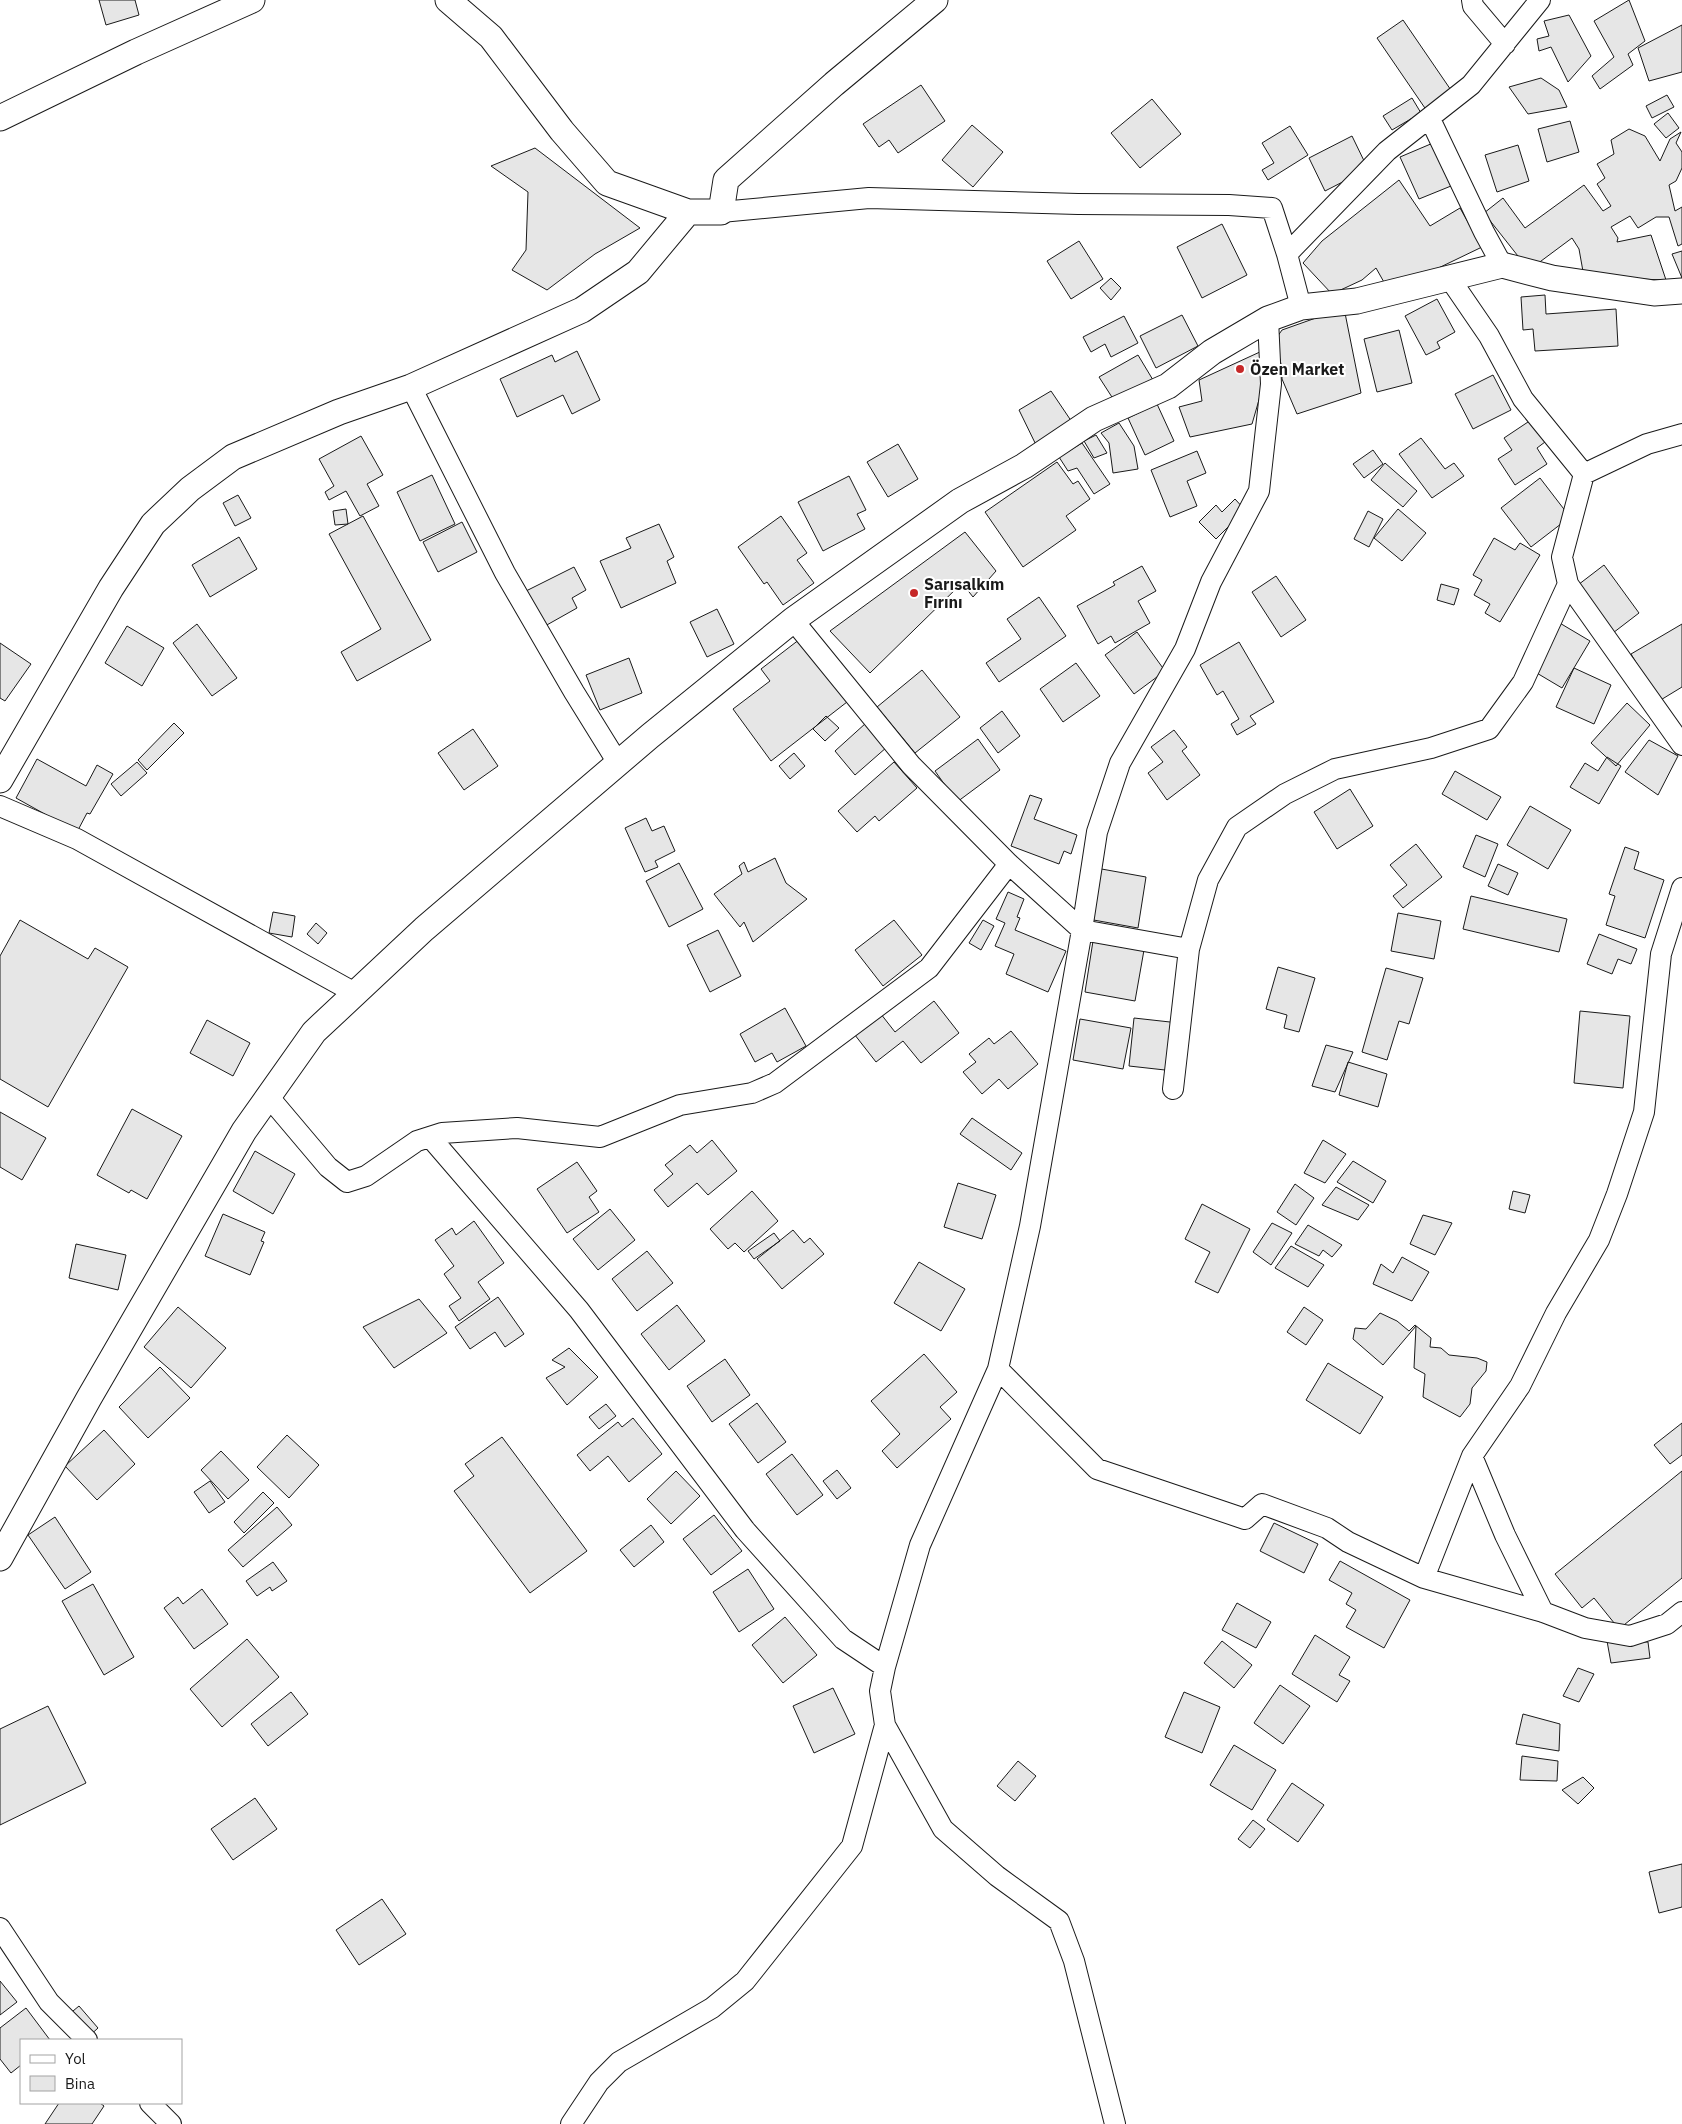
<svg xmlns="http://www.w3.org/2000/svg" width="1682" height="2124" viewBox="0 0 1682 2124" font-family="'IBM Plex Sans',sans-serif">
<rect width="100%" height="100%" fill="#fff"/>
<path fill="#e6e6e6" stroke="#1a1a1a" d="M 99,0 L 135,0 L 139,15 L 106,25 Z
M 1629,0 L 1645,41 L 1628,54 L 1633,65 L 1600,89 L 1592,76 L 1614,57 L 1594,21 Z
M 1569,15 L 1591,56 L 1568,82 L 1551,47 L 1539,51 L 1537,39 L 1549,36 L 1544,21 Z
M 1403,20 L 1455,96 L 1429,114 L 1377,38 Z
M 1682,25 L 1682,72 L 1649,81 L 1638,48 Z
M 1541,78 L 1559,90 L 1567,107 L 1528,114 L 1509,87 Z
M 921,85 L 945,121 L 898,153 L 889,140 L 879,147 L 863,124 Z
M 1667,95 L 1674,107 L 1652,118 L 1646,106 Z
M 1412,98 L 1421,113 L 1392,130 L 1383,116 Z
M 1152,99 L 1181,134 L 1140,168 L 1111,133 Z
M 1668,113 L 1679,128 L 1666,138 L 1654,124 Z
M 1570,121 L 1579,152 L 1547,162 L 1538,129 Z
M 972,125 L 1003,152 L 973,187 L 942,160 Z
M 1290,126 L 1308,155 L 1268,180 L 1262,170 L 1274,163 L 1262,143 Z
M 1629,129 L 1645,136 L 1660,161 L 1670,139 L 1681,132 L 1676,143 L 1682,152 L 1682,168 L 1676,181 L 1669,185 L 1675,211 L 1682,207 L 1682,244 L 1678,246 L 1669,217 L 1656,217 L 1638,228 L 1630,216 L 1611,227 L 1618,238 L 1617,242 L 1651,235 L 1666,280 L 1584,277 L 1579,249 L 1572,238 L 1529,270 L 1484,213 L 1503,198 L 1525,228 L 1584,185 L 1603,211 L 1611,206 L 1597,184 L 1605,178 L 1597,164 L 1614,154 L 1611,140 Z
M 1352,136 L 1368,169 L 1325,191 L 1309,158 Z
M 1433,143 L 1451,186 L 1419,199 L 1400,157 Z
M 1518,145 L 1529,181 L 1497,192 L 1485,155 Z
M 535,148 L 640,228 L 595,254 L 547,290 L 512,270 L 526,250 L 528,192 L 491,166 Z
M 1399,180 L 1430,226 L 1460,208 L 1482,247 L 1426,274 L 1385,284 L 1376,268 L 1362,280 L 1332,294 L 1303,263 L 1322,241 Z
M 1222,224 L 1247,275 L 1202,298 L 1177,247 Z
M 1079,241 L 1103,279 L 1071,299 L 1047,261 Z
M 1682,251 L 1682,278 L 1672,254 Z
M 1111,278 L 1121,288 L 1111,300 L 1100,288 Z
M 1545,295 L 1546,314 L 1616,309 L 1618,346 L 1535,351 L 1533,329 L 1523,330 L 1521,297 Z
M 1437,299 L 1455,332 L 1437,342 L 1440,348 L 1426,355 L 1405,316 Z
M 1344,308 L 1361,393 L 1297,414 L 1282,379 L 1282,368 L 1275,340 L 1282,330 Z
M 1182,315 L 1198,346 L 1156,368 L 1140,336 Z
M 1124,316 L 1138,343 L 1111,357 L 1105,344 L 1091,352 L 1083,337 Z
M 1399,330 L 1412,383 L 1377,392 L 1364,339 Z
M 577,351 L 600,400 L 572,414 L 563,395 L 517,417 L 500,379 L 552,355 L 555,362 Z
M 1262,351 L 1263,386 L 1252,424 L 1190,437 L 1179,407 L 1202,401 L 1199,380 Z
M 1138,355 L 1159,390 L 1119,408 L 1099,377 Z
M 1493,375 L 1511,410 L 1473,429 L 1455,394 Z
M 1051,391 L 1076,428 L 1039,451 L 1019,410 Z
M 1157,404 L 1174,441 L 1145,455 L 1128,418 Z
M 1531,420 L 1545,442 L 1537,448 L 1547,464 L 1515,485 L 1498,459 L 1512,450 L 1504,438 Z
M 1119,423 L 1134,446 L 1138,469 L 1113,473 L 1109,443 L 1101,433 Z
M 1096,435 L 1107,453 L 1094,458 L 1084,441 Z
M 361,436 L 383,475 L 367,484 L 379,506 L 360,516 L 346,491 L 329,500 L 325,492 L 334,486 L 319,459 Z
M 1421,438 L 1445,469 L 1454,463 L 1464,476 L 1432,498 L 1399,454 Z
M 1082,443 L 1110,484 L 1094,494 L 1077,468 L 1068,471 L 1059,457 Z
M 898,444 L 918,479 L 888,497 L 867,462 Z
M 1373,450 L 1383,464 L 1364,478 L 1353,464 Z
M 1197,451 L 1206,473 L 1187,481 L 1197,506 L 1170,517 L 1151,470 Z
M 1057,462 L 1073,484 L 1078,481 L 1090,499 L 1066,516 L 1076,530 L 1023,567 L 985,512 Z
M 1385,463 L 1417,491 L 1403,507 L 1371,480 Z
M 432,475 L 455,524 L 420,541 L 397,492 Z
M 849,476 L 866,510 L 857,514 L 865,529 L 823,551 L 798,502 Z
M 1540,478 L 1570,517 L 1531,547 L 1501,508 Z
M 238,495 L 251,518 L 235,526 L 223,503 Z
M 1235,499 L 1245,510 L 1216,539 L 1199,522 L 1216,505 L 1222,512 Z
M 346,509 L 348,524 L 335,525 L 333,511 Z
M 1398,509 L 1426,533 L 1402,561 L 1374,538 Z
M 1368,511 L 1383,519 L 1369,547 L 1354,539 Z
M 363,516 L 431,640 L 357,681 L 341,652 L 381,629 L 329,534 Z
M 781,516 L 807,553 L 797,560 L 814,583 L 783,605 L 767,582 L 764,584 L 738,547 Z
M 462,522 L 477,552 L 438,572 L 423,542 Z
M 659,524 L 674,557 L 667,561 L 676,583 L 621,608 L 600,561 L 631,548 L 626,538 Z
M 965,532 L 996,571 L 973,597 L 962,583 L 870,673 L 830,631 Z
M 239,537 L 257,569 L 210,597 L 192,565 Z
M 1494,538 L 1515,550 L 1520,543 L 1540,555 L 1500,622 L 1485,613 L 1490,604 L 1474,595 L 1482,580 L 1473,575 Z
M 1604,565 L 1639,613 L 1609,636 L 1574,588 Z
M 1142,566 L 1156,591 L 1138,601 L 1150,623 L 1115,643 L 1111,636 L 1098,644 L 1077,606 L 1115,585 L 1113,582 Z
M 574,567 L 586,590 L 572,598 L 577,608 L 545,626 L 526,591 Z
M 1276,576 L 1306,620 L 1281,637 L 1252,592 Z
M 1441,584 L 1459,589 L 1454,605 L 1437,600 Z
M 1039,597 L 1066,636 L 999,682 L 986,663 L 1021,639 L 1007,619 Z
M 717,609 L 734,644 L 707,657 L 690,622 Z
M 1558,622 L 1590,641 L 1562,688 L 1530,669 Z
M 197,624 L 237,678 L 212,696 L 173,643 Z
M 1682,624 L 1682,687 L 1659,701 L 1631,654 Z
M 127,626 L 164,648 L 142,686 L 105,663 Z
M 1137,632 L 1165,671 L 1134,694 L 1105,655 Z
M 800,639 L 847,702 L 771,761 L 733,709 L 770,681 L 761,669 Z
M 1239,642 L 1274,702 L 1250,716 L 1256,724 L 1237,735 L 1231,724 L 1239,719 L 1223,691 L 1217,695 L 1200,665 Z
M 0,643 L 31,664 L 5,701 L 0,698 Z
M 629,658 L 642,693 L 600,710 L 586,675 Z
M 1076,663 L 1100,696 L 1063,722 L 1040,689 Z
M 1574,668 L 1611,685 L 1594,724 L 1556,707 Z
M 922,670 L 960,717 L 915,753 L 877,707 Z
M 1627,703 L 1650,725 L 1616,766 L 1591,743 Z
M 1002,711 L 1020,736 L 998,753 L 980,728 Z
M 826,716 L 839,728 L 825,741 L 813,729 Z
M 174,723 L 184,733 L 147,770 L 138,760 Z
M 866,723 L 887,747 L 855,775 L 835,751 Z
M 473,729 L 498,766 L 464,790 L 438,753 Z
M 1174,730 L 1187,747 L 1182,751 L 1200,775 L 1167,800 L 1148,773 L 1163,762 L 1151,747 Z
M 978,739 L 1000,770 L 957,802 L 935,771 Z
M 1649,740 L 1678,756 L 1658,795 L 1625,772 Z
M 794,753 L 805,766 L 790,779 L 779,766 Z
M 1607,757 L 1621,766 L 1599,804 L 1570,787 L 1585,763 L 1598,771 Z
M 37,759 L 86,786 L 97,765 L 113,774 L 90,814 L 87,813 L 77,832 L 16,798 Z
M 137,762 L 147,773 L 121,796 L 111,784 Z
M 894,762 L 917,788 L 879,821 L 875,816 L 857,832 L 838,811 Z
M 1455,771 L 1501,797 L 1487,820 L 1442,794 Z
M 1350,789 L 1373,826 L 1337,849 L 1314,812 Z
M 1030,795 L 1042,799 L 1034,819 L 1077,835 L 1071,854 L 1064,851 L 1059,864 L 1011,846 Z
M 1530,806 L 1571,830 L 1548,869 L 1507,845 Z
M 646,818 L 652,831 L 664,826 L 675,851 L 655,861 L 658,867 L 645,872 L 625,828 Z
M 1476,835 L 1498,844 L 1485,877 L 1463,867 Z
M 1416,844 L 1442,877 L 1403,908 L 1393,896 L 1407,885 L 1390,865 Z
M 1625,847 L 1639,852 L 1634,869 L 1664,880 L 1645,938 L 1606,925 L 1615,896 L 1609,894 Z
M 775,858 L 786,883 L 807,899 L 753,942 L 744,922 L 740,927 L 714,894 L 742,874 L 739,866 L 744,862 L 748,872 Z
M 679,863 L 703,909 L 669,927 L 646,881 Z
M 1498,864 L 1518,873 L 1508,895 L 1488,886 Z
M 1096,868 L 1146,877 L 1138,928 L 1088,919 Z
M 1008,892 L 1024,899 L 1017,917 L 1020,918 L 1015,930 L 1066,951 L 1048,992 L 1006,974 L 1014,954 L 995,946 L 1005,923 L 996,919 Z
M 1471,896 L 1567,919 L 1559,952 L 1463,929 Z
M 273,912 L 295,916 L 292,937 L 269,933 Z
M 1398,913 L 1441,921 L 1434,959 L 1391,951 Z
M 20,920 L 88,959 L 95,948 L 128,967 L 48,1107 L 0,1079 L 0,956 Z
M 894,920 L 922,955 L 883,986 L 855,950 Z
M 983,920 L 994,926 L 981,950 L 969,943 Z
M 316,923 L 327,933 L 318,944 L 307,934 Z
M 718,930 L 741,976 L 710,992 L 687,945 Z
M 1599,934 L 1637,949 L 1631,964 L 1618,959 L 1612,974 L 1587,964 Z
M 1093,941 L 1144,950 L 1135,1001 L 1085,992 Z
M 1278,967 L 1315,978 L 1299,1032 L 1284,1028 L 1287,1015 L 1266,1009 Z
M 1386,968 L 1423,978 L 1409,1024 L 1399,1021 L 1387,1060 L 1362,1052 Z
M 934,1001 L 959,1033 L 921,1063 L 903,1041 L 876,1062 L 851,1030 L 877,1009 L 895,1032 Z
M 785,1008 L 806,1046 L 777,1062 L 772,1053 L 755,1062 L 740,1034 Z
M 1580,1011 L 1630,1016 L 1623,1088 L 1574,1083 Z
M 1134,1018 L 1179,1023 L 1174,1071 L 1129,1066 Z
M 1080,1019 L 1131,1028 L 1123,1069 L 1073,1060 Z
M 207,1020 L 250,1043 L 233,1076 L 190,1053 Z
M 1011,1031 L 1038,1064 L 1008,1089 L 999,1079 L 982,1094 L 963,1072 L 976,1062 L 969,1054 L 989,1038 L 994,1044 Z
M 1326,1045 L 1353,1052 L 1335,1092 L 1312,1086 Z
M 1348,1062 L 1387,1074 L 1378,1107 L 1339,1095 Z
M 132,1109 L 182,1136 L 147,1199 L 131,1190 L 129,1193 L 97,1175 Z
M 0,1112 L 46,1138 L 22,1180 L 0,1167 Z
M 972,1118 L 1022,1153 L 1011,1170 L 960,1134 Z
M 712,1140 L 737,1171 L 708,1195 L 697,1183 L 668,1207 L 654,1190 L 673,1174 L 665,1165 L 690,1145 L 697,1153 Z
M 1323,1140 L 1346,1154 L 1325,1183 L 1304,1173 Z
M 255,1151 L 295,1174 L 273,1214 L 233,1191 Z
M 1353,1161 L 1386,1181 L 1373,1203 L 1337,1182 Z
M 577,1162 L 597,1191 L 589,1197 L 599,1212 L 567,1233 L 537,1189 Z
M 958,1183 L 996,1195 L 982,1239 L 944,1227 Z
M 1295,1184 L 1314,1198 L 1296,1225 L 1277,1212 Z
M 1336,1187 L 1369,1205 L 1358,1220 L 1322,1205 Z
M 752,1191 L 778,1221 L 744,1252 L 735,1243 L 728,1249 L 710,1229 Z
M 1513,1191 L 1530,1195 L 1525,1213 L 1509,1209 Z
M 1202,1204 L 1250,1229 L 1218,1293 L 1195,1282 L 1210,1252 L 1185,1239 Z
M 610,1209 L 635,1240 L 598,1270 L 573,1239 Z
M 223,1214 L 265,1232 L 261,1241 L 264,1242 L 250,1275 L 205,1256 Z
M 1423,1215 L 1452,1223 L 1435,1255 L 1410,1244 Z
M 474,1221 L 504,1263 L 478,1282 L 490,1299 L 459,1321 L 449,1306 L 461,1298 L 444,1274 L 454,1266 L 435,1240 L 452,1228 L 456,1235 Z
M 1272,1223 L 1292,1233 L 1271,1265 L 1253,1252 Z
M 1308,1225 L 1342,1245 L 1332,1257 L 1323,1250 L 1319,1256 L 1295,1244 Z
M 793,1230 L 804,1243 L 810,1238 L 824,1254 L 782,1289 L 757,1259 Z
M 774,1233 L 780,1241 L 754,1259 L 748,1251 Z
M 76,1244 L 126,1255 L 118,1290 L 69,1278 Z
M 1291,1246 L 1324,1265 L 1308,1287 L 1275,1268 Z
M 647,1251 L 673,1283 L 637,1311 L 612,1279 Z
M 1402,1257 L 1429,1272 L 1412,1301 L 1373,1284 L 1381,1264 L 1393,1273 Z
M 919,1262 L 965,1289 L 941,1331 L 894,1303 Z
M 498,1297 L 524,1334 L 505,1347 L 495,1332 L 470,1349 L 455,1327 Z
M 419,1299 L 447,1333 L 394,1368 L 363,1327 Z
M 677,1305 L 705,1341 L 669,1370 L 641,1334 Z
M 178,1307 L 226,1348 L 191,1388 L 144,1347 Z
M 1304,1307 L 1323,1320 L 1306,1345 L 1287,1332 Z
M 1380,1313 L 1397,1321 L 1409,1331 L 1415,1325 L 1431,1338 L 1430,1347 L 1441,1348 L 1449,1355 L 1477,1358 L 1487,1362 L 1486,1371 L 1472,1388 L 1470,1404 L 1460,1417 L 1423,1397 L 1425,1374 L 1414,1368 L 1416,1326 L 1383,1365 L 1353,1339 L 1355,1328 L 1366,1329 Z
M 569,1348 L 598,1377 L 567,1405 L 546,1378 L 565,1367 L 552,1360 Z
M 924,1354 L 957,1392 L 940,1407 L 951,1419 L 897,1468 L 882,1451 L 900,1434 L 871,1401 Z
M 725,1359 L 750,1395 L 712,1422 L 687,1386 Z
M 1328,1363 L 1383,1397 L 1360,1434 L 1306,1400 Z
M 160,1367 L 190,1398 L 148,1438 L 119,1407 Z
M 757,1403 L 786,1442 L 758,1463 L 729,1424 Z
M 606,1404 L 616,1416 L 599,1429 L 589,1417 Z
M 633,1418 L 662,1454 L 629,1482 L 608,1456 L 590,1471 L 577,1455 L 618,1422 L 622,1427 Z
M 1682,1423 L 1682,1455 L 1670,1464 L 1654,1445 Z
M 104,1430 L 135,1464 L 97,1500 L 65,1466 Z
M 287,1435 L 319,1465 L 289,1498 L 257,1467 Z
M 502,1437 L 587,1551 L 530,1593 L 454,1491 L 474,1476 L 465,1464 Z
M 221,1451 L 249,1480 L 228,1499 L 201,1470 Z
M 792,1454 L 823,1495 L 797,1515 L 766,1474 Z
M 837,1470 L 851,1488 L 837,1499 L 823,1481 Z
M 676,1471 L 700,1496 L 671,1524 L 647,1499 Z
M 1682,1471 L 1682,1578 L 1619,1629 L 1594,1598 L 1582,1608 L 1555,1574 Z
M 210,1481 L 225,1502 L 209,1513 L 194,1492 Z
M 263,1492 L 274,1503 L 244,1533 L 234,1522 Z
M 277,1507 L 292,1525 L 243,1567 L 228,1550 Z
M 714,1515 L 742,1551 L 711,1575 L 683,1539 Z
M 55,1517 L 91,1572 L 65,1589 L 28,1535 Z
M 1274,1523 L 1318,1544 L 1304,1573 L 1260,1551 Z
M 651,1525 L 664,1542 L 634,1567 L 620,1550 Z
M 1340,1561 L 1410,1600 L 1384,1648 L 1346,1627 L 1356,1610 L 1346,1604 L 1352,1593 L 1329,1580 Z
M 273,1562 L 287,1581 L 272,1591 L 270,1587 L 257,1596 L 246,1581 Z
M 748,1569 L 774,1609 L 739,1632 L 713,1592 Z
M 93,1584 L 134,1657 L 104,1675 L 62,1601 Z
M 202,1589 L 228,1624 L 194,1649 L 164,1608 L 178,1597 L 183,1604 Z
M 1237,1603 L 1271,1622 L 1256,1648 L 1222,1630 Z
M 785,1617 L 817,1655 L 783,1683 L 752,1645 Z
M 1315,1635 L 1350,1657 L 1339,1675 L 1350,1681 L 1337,1702 L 1292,1674 Z
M 247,1639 L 279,1677 L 222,1727 L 190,1689 Z
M 1222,1641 L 1252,1665 L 1234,1688 L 1204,1663 Z
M 1607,1641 L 1648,1642 L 1650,1658 L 1611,1663 Z
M 1578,1668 L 1594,1674 L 1579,1702 L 1563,1696 Z
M 1280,1685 L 1310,1706 L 1283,1744 L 1254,1723 Z
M 833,1688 L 855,1734 L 814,1753 L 793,1706 Z
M 291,1692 L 308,1714 L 268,1746 L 251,1724 Z
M 1184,1692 L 1220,1707 L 1202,1753 L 1165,1737 Z
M 48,1706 L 86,1783 L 0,1825 L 0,1729 Z
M 1523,1714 L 1560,1724 L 1559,1751 L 1516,1744 Z
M 1234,1745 L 1276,1770 L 1252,1810 L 1210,1785 Z
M 1522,1756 L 1558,1761 L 1557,1781 L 1520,1780 Z
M 1018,1761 L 1036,1776 L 1015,1801 L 997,1786 Z
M 1583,1777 L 1594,1788 L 1578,1804 L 1562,1790 Z
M 1292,1783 L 1324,1805 L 1298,1842 L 1267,1820 Z
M 255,1798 L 277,1829 L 233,1860 L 211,1829 Z
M 1253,1820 L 1265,1829 L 1250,1848 L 1238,1839 Z
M 1682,1864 L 1682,1907 L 1659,1913 L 1649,1872 Z
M 382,1899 L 406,1934 L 359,1965 L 336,1930 Z
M 0,1981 L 17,2002 L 0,2015 Z
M 79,2006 L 98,2028 L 86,2039 L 67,2016 Z
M 26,2008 L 50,2040 L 21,2040 L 21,2065 L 11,2073 L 0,2059 L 0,2028 Z
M 59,2103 L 100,2103 L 104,2106 L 92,2124 L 45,2124 Z"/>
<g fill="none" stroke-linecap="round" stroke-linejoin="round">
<g stroke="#1a1a1a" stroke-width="22">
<path id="minor" d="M 1472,0 L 1473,6 L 1505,44
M 1430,119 L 1484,232 L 1502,265
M 721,212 L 869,198 L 1078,204 L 1229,205 L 1272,208 L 1287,254 L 1301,307
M 1287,254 L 1387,151 L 1471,85 L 1540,0
M 1450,279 L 1489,336 L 1523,399 L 1584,474 L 1562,557 L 1568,584 L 1682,745
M 411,387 L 505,573 L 574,692 L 618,763
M 1584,474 L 1647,444 L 1682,434
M 793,620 L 911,765 L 1009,864 L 1082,930 L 1189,949
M 0,806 L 77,839 L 355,993
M 1173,1089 L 1189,949 L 1208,880 L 1237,827 L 1285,794 L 1335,769 L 1431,748 L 1489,729 L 1523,682 L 1568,584
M 268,1096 L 328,1167 L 347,1182 L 366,1176 L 417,1141 L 442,1133 L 517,1128 L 600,1137 L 680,1105 L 752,1093 L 775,1083 L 929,968 L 1009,864
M 430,1137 L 579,1310 L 745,1530 L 843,1639 L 885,1667
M 998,1369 L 1097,1469 L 1245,1519 L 1262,1504 L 1327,1528 L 1348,1542 L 1424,1578 L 1543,1612 L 1585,1628 L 1630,1636 L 1667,1624 L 1682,1612
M 1472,1456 L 1505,1535 L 1543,1612
M 1424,1578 L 1472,1456 L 1520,1386 L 1556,1313 L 1599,1240 L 1617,1194 L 1644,1112 L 1661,954 L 1682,888
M 0,1928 L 49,2002 L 87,2040
M 150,2103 L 171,2124
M 571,2124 L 599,2082 L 619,2062 L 712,2008 L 745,1981 L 852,1846 L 885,1725
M 1115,2124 L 1074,1961 L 1059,1921 L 997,1876 L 943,1829 L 885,1725 L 880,1691 L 885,1667 L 920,1545 L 998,1369 L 1030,1226 L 1082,930 L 1097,832 L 1120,763 L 1185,649 L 1211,582 L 1259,491 L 1271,384 L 1268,319"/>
</g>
<g stroke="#1a1a1a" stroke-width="27">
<path id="tertiary" d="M 448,0 L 491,37 L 562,131 L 607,183 L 688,212 L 721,212 L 726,180 L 834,84 L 935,0
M 0,118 L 136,52 L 252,0
M 0,780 L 111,588 L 153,524 L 190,489 L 233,457 L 339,412 L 411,387 L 582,310 L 638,272 L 688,212
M 0,1558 L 89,1398 L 244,1131 L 314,1032 L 424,929 L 650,736 L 793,620 L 960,501 L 1024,466 L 1094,419 L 1168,386 L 1212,352 L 1268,319 L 1301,307 L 1357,301 L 1502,265 L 1552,278 L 1654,293 L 1682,291"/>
</g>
<use href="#minor" stroke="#fff" stroke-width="20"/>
<use href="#tertiary" stroke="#fff" stroke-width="25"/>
</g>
<g fill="#c62828" stroke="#fff" stroke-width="2">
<circle cx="1240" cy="369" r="5"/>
<circle cx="914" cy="593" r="5"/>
</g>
<g text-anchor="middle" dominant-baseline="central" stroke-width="4" stroke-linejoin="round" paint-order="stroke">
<g font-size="16" font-weight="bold" fill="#1a1a1a" stroke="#fff" text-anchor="start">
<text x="1250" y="369">Özen Market</text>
<text x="924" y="584">Sarısalkım<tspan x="924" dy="18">Fırını</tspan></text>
</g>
</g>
<rect x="20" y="2039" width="162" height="65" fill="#ffffff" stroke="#a3a3a3"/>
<rect x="30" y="2055" width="25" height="8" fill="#ffffff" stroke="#a3a3a3"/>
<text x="65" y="2064" font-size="15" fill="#1a1a1a">Yol</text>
<rect x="30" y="2076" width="25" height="15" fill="#e6e6e6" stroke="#a3a3a3"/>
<text x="65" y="2089" font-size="15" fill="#1a1a1a">Bina</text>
</svg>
